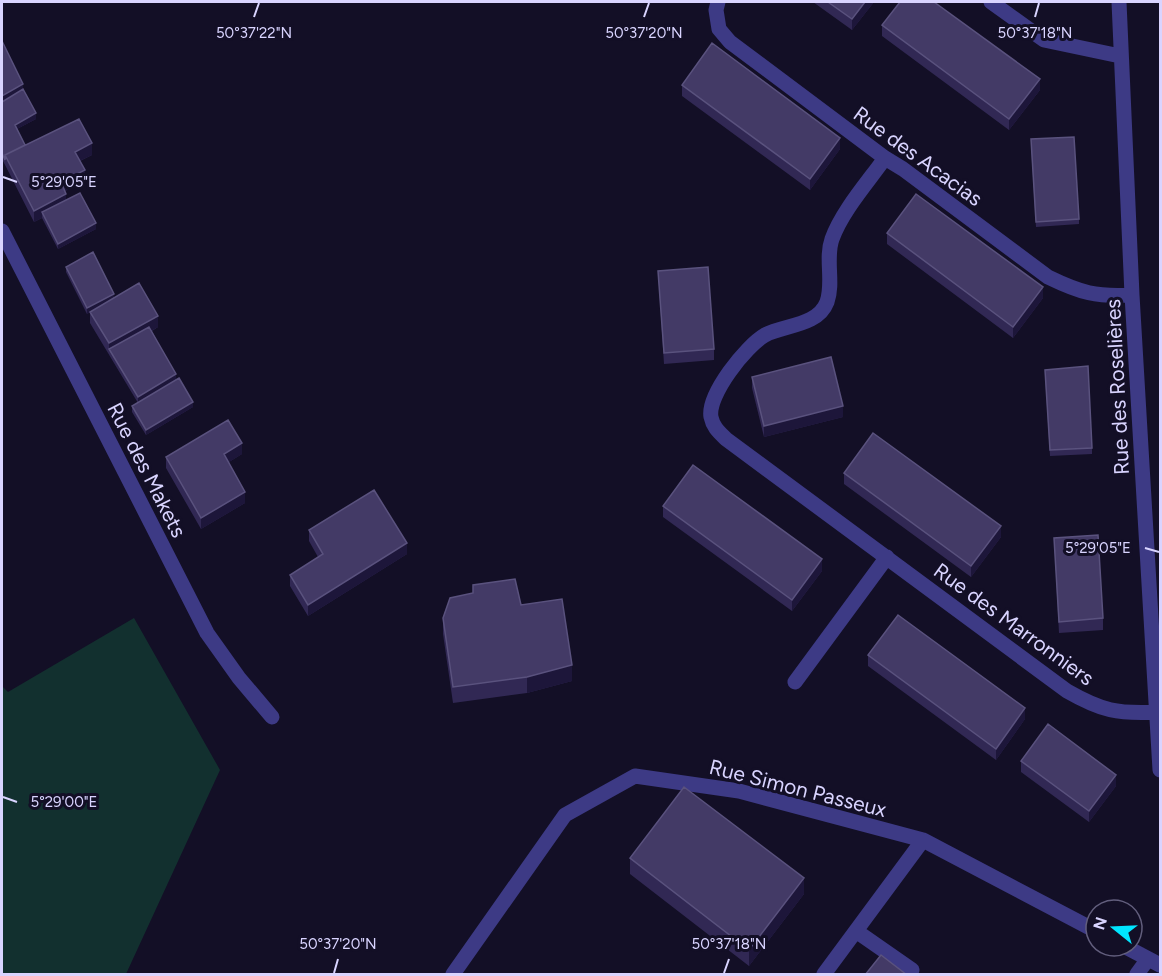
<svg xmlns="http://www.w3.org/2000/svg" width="1162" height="976" viewBox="0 0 1162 976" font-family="Figtree,sans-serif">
<rect width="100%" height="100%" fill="#130f26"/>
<path fill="#12302f" d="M 134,618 L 220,770 L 126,974 L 2,974 L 2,686 L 8,692 Z"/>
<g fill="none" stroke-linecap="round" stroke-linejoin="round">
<path stroke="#3d3a85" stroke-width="15" d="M 718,2 L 716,10 L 719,29 L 730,42 L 885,158 L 903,169 L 1048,277 C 1081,293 1096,297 1132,295
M 991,2 L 1044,40 L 1120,56
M 1119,2 L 1132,295 L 1160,770
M 885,158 C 868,182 842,211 832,239 C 825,259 834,282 827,302 C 818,326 784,325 765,335 C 746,346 707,395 711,417 C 713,427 719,432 726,439 L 1067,691 C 1102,711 1117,714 1158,712
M 2,231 L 207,633 L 239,678 L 272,717
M 795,682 L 887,557
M 856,931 L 912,970
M 1124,946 L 1160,965
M 453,974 L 565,815 L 635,776 L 739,791 L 923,840 L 1096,931
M 824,974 L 923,840
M 1137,974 L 1148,959"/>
</g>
<path fill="#312854" d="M 813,2 L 874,2 L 852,30 Z
M 882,25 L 1040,90 L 1009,130 L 882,36 Z
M 2,41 L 36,119 L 17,129 L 25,145 L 92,155 L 80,161 L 85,181 L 65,191 L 66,200 L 96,229 L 58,249 L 42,218 L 34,222 L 2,159 Z
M 682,85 L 840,149 L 810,190 L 682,96 Z
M 1031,145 L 1079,219 L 1079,224 L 1036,227 Z
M 887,233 L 1043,298 L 1013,338 L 887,244 Z
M 66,267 L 158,327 L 152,331 L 176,380 L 193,407 L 146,435 L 132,412 L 132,406 L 138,403 L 90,323 L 90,312 L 87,314 L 66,272 Z
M 658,271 L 714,349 L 714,360 L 664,364 Z
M 1045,375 L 1092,448 L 1092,454 L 1050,456 Z
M 752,377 L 843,417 L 764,437 L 752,388 Z
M 242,454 L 229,462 L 245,503 L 201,529 L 166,468 L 166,457 Z
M 844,473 L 1001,537 L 971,577 L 844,484 Z
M 663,506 L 822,571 L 792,611 L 663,517 Z
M 309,530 L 407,554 L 308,616 L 290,586 L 290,575 L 318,557 L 309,541 Z
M 1054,538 L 1103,618 L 1103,630 L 1059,633 Z
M 473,585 L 521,605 L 572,681 L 527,693 L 453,703 L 443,634 L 443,618 L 473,593 Z
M 868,655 L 1025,719 L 996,760 L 868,666 Z
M 1021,761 L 1116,786 L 1089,822 L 1021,772 Z
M 630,858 L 804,894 L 749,966 L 630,874 Z"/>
<path fill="#1d163a" d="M 865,2 L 874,2 L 852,30 L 852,19 Z
M 1040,79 L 1040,90 L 1009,130 L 1009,119 Z
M 23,84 L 23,95 L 2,107 L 2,96 Z
M 36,113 L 36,119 L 15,130 L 15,125 Z
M 840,138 L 840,149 L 810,190 L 810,179 Z
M 92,143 L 92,155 L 75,163 L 75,152 Z
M 85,170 L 85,181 L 61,193 L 61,182 Z
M 66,194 L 66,205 L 42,212 L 42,218 L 34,222 L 34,211 Z
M 96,223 L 96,229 L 58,249 L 58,244 Z
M 1043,287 L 1043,298 L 1013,338 L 1013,327 Z
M 114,294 L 114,300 L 87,314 L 87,308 Z
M 158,316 L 158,327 L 112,353 L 109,349 L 109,343 Z
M 176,374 L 176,380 L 138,403 L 138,397 Z
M 193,402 L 193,407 L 146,435 L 146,430 Z
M 843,406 L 843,417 L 764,437 L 764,426 Z
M 242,443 L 242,454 L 224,465 L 224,454 Z
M 245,492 L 245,503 L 201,529 L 201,518 Z
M 1001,526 L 1001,537 L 971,577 L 971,566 Z
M 407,543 L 407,554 L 308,616 L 308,605 Z
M 822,559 L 822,571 L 792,611 L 792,600 Z
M 572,665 L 572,681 L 527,693 L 527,677 Z
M 1025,708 L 1025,719 L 996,760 L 996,749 Z
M 1116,775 L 1116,786 L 1089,822 L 1089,811 Z
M 804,878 L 804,894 L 749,966 L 749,950 Z"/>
<path fill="#433a66" stroke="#5a527e" stroke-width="1.5" d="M 828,2 L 865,2 L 852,19 Z
M 900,2 L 934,2 L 1040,79 L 1009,119 L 882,25 Z
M 2,41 L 23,84 L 2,96 Z
M 712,43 L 840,138 L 810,179 L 682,85 Z
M 23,89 L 36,113 L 15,125 L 25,145 L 5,155 L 5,160 L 2,153 L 2,102 Z
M 79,119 L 92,143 L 75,152 L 85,170 L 61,182 L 66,194 L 34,211 L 5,155 Z
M 1074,137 L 1079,219 L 1036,222 L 1031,139 Z
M 80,193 L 96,223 L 58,244 L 42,212 Z
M 916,194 L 1043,287 L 1013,327 L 887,233 Z
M 93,252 L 114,294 L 87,308 L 66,267 Z
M 708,267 L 714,349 L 664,353 L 658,271 Z
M 139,283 L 158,316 L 109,343 L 90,312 Z
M 149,327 L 176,374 L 138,397 L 109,349 Z
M 831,357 L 843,406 L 764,426 L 752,377 Z
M 1088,366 L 1092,448 L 1050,450 L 1045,370 Z
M 179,378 L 193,402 L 146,430 L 132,406 Z
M 228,420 L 242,443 L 224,454 L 245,492 L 201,518 L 166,457 Z
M 873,433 L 1001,526 L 971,566 L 844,473 Z
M 693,465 L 822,559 L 792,600 L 663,506 Z
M 374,490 L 407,543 L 308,605 L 290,575 L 323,554 L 309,530 Z
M 1098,535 L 1103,618 L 1059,622 L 1054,538 Z
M 515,579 L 521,605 L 562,599 L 572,665 L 527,677 L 453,687 L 443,618 L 450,598 L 473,593 L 473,585 Z
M 898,615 L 1025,708 L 996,749 L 868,655 Z
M 1048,724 L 1116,775 L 1089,811 L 1021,761 Z
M 684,787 L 804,878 L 749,950 L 630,858 Z
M 881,955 L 907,975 L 865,975 Z"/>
<path fill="none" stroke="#d9d4ff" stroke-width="2" d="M 254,17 L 259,3M 644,17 L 649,3M 1035,17 L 1039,3M 3,177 L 17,182M 1145,548 L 1159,552M 3,797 L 17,802M 334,973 L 338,959M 724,973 L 729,959"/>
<g text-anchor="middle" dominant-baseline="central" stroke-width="6" stroke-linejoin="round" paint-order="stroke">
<g font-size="21" fill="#d9d4ff" stroke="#130f26">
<text transform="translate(918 156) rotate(36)">Rue des Acacias</text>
<text transform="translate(1117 387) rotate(-93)">Rue des Roselières</text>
<text transform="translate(147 470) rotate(63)">Rue des Makets</text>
<text transform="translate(1014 624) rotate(36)">Rue des Marronniers</text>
<text transform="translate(798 788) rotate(14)">Rue Simon Passeux</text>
</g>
</g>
<g font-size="15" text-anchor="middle" fill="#d9d4ff" stroke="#130f26" stroke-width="6" stroke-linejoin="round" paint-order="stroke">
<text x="254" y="38">50°37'22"N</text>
<text x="644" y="38">50°37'20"N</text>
<text x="1035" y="38">50°37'18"N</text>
<text x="64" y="187">5°29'05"E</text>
<text x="1098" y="553">5°29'05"E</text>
<text x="64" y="807">5°29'00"E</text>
<text x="338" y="949">50°37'20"N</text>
<text x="729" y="949">50°37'18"N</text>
</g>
<rect width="1162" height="976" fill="none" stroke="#d9d4ff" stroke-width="6"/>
<g transform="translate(1114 928) rotate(288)"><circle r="28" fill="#130f26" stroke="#625e7d" stroke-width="1.5"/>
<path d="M0-4.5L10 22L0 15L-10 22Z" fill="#00e5ff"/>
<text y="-9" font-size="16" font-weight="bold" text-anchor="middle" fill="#d9d4ff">N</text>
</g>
</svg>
